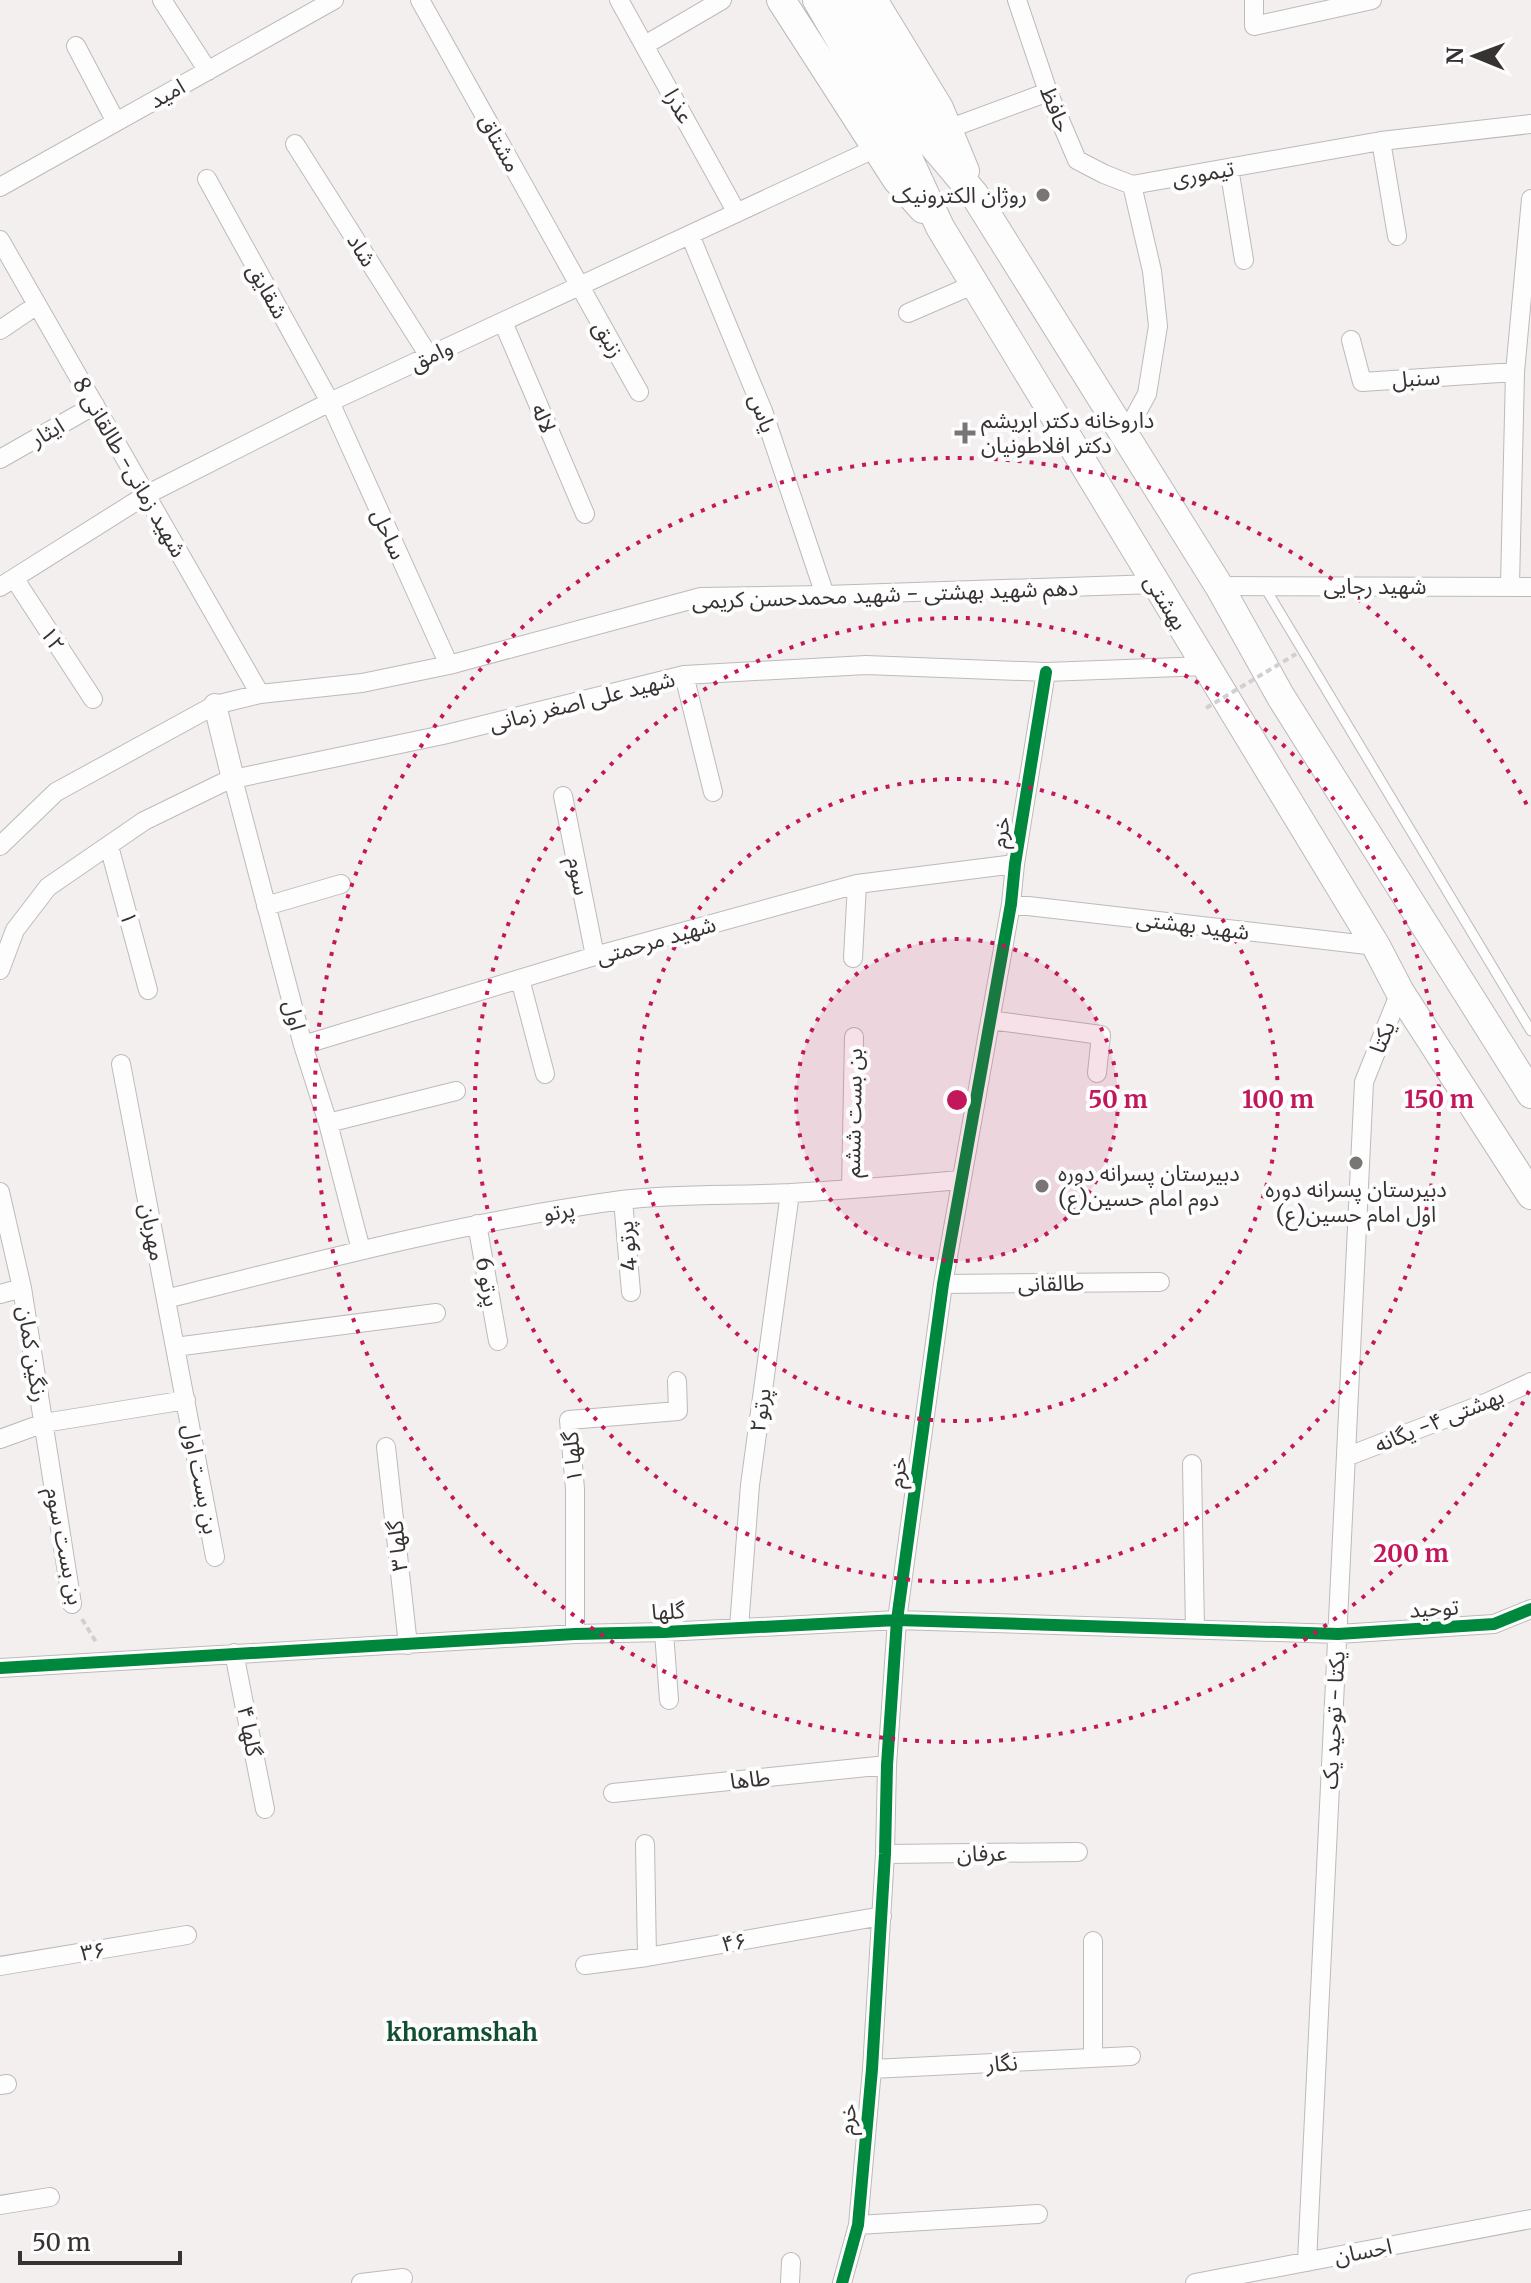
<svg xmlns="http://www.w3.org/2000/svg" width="1531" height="2283" viewBox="0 0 1531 2283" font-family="Merriweather,'Noto Sans Arabic',serif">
<rect width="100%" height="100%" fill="#f3efef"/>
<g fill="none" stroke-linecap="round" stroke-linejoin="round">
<g stroke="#bdbab9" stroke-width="11">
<path id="service" d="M 1264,586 L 1531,1031"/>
</g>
<g stroke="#bdbab9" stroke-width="20">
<path id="minor" d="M 162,0 L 208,71
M 420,0 L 639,392
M 619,0 L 737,213
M 1017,0 L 1048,92 L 1077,160 L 1104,174 L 1132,185
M 1254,0 L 1254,26 L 1372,0
M 645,45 L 722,0
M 76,46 L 116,122
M 948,129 L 1048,92
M 1381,141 L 1397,236
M 295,144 L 429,356
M 1229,168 L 1244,260
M 207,179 L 330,402 L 449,665
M 1132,185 L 1381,141 L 1531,124
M 0,187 L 334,0
M 690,235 L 763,411 L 825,595
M 0,240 L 260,694
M 908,313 L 975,284
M 503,322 L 585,514
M 0,330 L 37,305
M 1351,340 L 1362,382 L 1515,372
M 1124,436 L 1147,394 L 1158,326 L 1152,271 L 1132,185
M 0,459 L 95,405
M 14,578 L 93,699
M 1510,585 L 1515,372 L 1531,199
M 1219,586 L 1531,587
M 0,587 L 146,495 L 330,402 L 876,148
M 684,675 L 713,792
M 233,779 L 303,1045 L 328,1123 L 361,1250
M 563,796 L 595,956
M 0,846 L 56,792 L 215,705 L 260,694 L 362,683 L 449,665 L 701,597 L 825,595 L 1155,584
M 109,846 L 148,990
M 1011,904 L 1376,946
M 266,906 L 341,884
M 853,958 L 857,884
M 0,970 L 15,930 L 48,887 L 144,821 L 222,783 L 233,779 L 443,735 L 684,675 L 866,665 L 1046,672 L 1206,666
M 520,979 L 545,1074
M 990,1020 L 1101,1035 L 1097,1073
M 303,1045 L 595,956 L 857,884 L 1015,864
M 121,1064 L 215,1557
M 328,1123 L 456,1091
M 851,1189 L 854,1037
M 0,1192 L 22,1288 L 72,1604
M 623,1200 L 631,1292
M 477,1224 L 498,1341
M 943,1284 L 1160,1282
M 0,1294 L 22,1288
M 166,1299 C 317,1261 467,1221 622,1200 C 678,1193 735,1196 791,1193 C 848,1190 904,1185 960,1180
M 175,1347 L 436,1313
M 0,1439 L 44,1423 L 186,1400
M 386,1447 L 408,1645
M 1346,1457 L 1488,1402 L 1531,1382
M 1192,1464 L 1195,1629
M 739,1627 L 750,1485 L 790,1193
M 664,1632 L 669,1700
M 575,1634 L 575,1489 L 569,1420 L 678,1411 L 677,1381
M 234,1653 L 265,1809
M 0,1668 L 575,1634 L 664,1632 L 897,1620 L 1338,1634 L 1494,1624 L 1531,1609
M 613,1793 L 887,1765
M 645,1844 L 647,1957
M 885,1854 L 1078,1852
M 585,1965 L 647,1957 L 882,1916
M 0,1966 L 187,1935
M 1093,2058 L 1093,1941
M 872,2069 L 1131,2056
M 0,2085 L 7,2084
M 0,2205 L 50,2197
M 858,2225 L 1038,2214
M 1307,2262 L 1364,1082 L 1400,992
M 361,2283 L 403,2278
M 790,2283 L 791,2262
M 842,2283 L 858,2225 L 872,2069 L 885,1854 L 887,1765 L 897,1620 L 943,1284 L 1011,904 L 1015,864 L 1046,672
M 1195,2283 L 1531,2219"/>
</g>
<g stroke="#bdbab9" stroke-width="24">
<path id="tertiary" d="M 215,705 L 233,779"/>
</g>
<g stroke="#bdbab9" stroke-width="30">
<path id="primary" d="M 781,0 L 897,180 L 923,209
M 817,0 L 905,151 L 940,227 L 1376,946 L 1400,992 L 1531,1195
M 845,0 L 930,142 L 974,194 L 1219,586 L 1281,697 L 1531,1094
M 873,0 L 939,108 L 965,171"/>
</g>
<path stroke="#d0d0d0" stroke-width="4" stroke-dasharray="6 4" stroke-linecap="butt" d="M 82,1619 L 96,1642"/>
<use href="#service" stroke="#fdfdfd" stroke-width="9"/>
<use href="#minor" stroke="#fdfdfd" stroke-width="18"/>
<use href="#tertiary" stroke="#fdfdfd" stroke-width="22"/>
<use href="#primary" stroke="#fdfdfd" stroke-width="28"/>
<path stroke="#d0d0d0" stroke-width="4" stroke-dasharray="6 4" stroke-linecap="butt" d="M 1206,708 L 1296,654"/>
<g stroke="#fefdfd" stroke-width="17">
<path id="cycleway" d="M 0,1668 L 575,1634 L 664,1632 L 897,1620 L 1338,1634 L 1494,1624 L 1531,1609
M 842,2283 L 858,2225 L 872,2069 L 885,1854 L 887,1765 L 897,1620 L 943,1284 L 1011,904 L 1015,864 L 1046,672"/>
</g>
<use href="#cycleway" stroke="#00873e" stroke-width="12"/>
</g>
<circle cx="957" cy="1100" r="161" fill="#c2185b" fill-opacity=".12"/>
<g fill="none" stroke="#c2185b" stroke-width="4" stroke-dasharray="4 8">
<circle cx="957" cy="1100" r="161"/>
<circle cx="957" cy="1100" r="321"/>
<circle cx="957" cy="1100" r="482"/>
<path d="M1529 1391A642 642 0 1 1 1529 809"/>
</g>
<g fill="#787574" stroke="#fefdfd" stroke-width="3">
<circle cx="1043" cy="195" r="8"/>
<path d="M961 421h8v8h8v8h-8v8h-8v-8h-8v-8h8z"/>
<circle cx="1356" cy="1163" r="8"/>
<circle cx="1042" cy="1186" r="8"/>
</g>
<g text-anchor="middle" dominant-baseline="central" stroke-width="8" stroke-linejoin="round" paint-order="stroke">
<g font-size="22" fill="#363332" stroke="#fefdfd">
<text transform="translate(167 93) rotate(-29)">امید</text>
<text transform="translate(679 106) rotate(61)">عذرا</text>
<text transform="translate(1056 109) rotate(68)">حافظ</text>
<text transform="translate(500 143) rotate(61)">مشتاق</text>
<text transform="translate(1203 173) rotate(-10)">تیموری</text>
<text transform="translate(362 250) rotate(58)">شاد</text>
<text transform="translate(268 291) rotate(61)">شقایق</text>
<text transform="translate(609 339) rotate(61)">زنبق</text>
<text transform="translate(431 355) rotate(-25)">وامق</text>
<text transform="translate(1416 378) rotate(-4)">سنبل</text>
<text transform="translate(763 413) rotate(70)">یاس</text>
<text transform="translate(544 418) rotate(67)">لاله</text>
<text transform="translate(47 432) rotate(-30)">ایثار</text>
<text transform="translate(130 467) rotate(60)">شهید زمانی- طالقانی 8</text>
<text transform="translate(389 534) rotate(66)">ساحل</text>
<text x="1375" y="586">شهید رجایی</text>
<text transform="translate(885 594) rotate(-2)">دهم شهید بهشتی - شهید محمدحسن کریمی</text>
<text transform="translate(1166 602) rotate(58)">بهشتی</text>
<text transform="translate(53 639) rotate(57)">۱۲</text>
<text transform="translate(582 701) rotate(-14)">شهید علی اصغر زمانی</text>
<text transform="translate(1000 832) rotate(-81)">خرم</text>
<text transform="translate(579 876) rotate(79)">سوم</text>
<text transform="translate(129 918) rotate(75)">۱</text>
<text transform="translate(1193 925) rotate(7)">شهید بهشتی</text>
<text transform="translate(656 940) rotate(-16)">شهید مرحمتی</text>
<text transform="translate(295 1015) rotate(75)">اول</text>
<text transform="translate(1382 1037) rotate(-68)">یکتا</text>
<text transform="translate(853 1113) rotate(-89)">بن بست ششم</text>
<text transform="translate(559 1211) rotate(-9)">پرتو</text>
<text transform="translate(153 1232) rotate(79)">مهربان</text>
<text transform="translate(627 1246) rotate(-95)">پرتو 4</text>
<text transform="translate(488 1282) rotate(80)">پرتو 6</text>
<text transform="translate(1051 1283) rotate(-1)">طالقانی</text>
<text transform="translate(33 1354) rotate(81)">رنگین کمان</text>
<text transform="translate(760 1410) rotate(-82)">پرتو۲</text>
<text transform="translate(1439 1420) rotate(-22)">بهشتی ۴- یگانه</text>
<text transform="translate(572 1457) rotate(-95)">گلها ۱</text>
<text transform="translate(897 1472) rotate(-82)">خرم</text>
<text transform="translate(201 1479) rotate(79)">بن بست اول</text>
<text transform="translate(65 1546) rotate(79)">بن بست سوم</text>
<text transform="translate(397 1546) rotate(-96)">گلها ۳</text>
<text transform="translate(1434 1608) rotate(-4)">توحید</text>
<text transform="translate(668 1611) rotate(-3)">گلها</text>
<text transform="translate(1333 1720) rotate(-87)">یکتا - توحید یک</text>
<text transform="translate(250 1731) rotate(79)">گلها ۴</text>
<text transform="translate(750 1779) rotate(-6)">طاها</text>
<text transform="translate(982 1853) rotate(-1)">عرفان</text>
<text transform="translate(734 1942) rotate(-10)">۴۶</text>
<text transform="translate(93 1951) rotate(-9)">۳۶</text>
<text transform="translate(1002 2063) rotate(-3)">نگار</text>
<text transform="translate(847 2119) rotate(-85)">خرم</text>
<text transform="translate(1363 2251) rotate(-11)">احسان</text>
</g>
<g font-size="22" fill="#363332" stroke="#fefdfd" text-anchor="start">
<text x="1027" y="195" text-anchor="end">روژان الکترونیک</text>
<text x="981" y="420">داروخانه دکتر ابریشم<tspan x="981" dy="25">دکتر افلاطونیان</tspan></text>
<text x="1058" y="1173">دبیرستان پسرانه دوره<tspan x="1058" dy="25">دوم امام حسین(ع)</tspan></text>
<text x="1356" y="1189" text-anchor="middle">دبیرستان پسرانه دوره<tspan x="1356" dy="25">اول امام حسین(ع)</tspan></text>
</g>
<g font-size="24" font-weight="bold" fill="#124f31" stroke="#fefdfd">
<text x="462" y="2032">khoramshah</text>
</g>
</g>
<circle cx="957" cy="1100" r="12" fill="#c2185b" stroke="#fefdfd" stroke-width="4"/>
<g font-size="24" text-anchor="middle" font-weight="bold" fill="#c2185b" stroke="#fefdfd" stroke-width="8" stroke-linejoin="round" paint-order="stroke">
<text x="1118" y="1108">50 m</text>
<text x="1278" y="1108">100 m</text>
<text x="1439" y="1108">150 m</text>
<text x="1411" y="1562">200 m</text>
</g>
<g transform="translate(1475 56) rotate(271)" stroke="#fefdfd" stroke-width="6" paint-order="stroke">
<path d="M0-6L14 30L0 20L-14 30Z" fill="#363332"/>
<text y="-12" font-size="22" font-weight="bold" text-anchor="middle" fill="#363332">N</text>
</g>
<path d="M20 2251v12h160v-12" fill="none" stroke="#363332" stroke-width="4"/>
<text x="32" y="2251" font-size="24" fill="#363332" stroke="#fefdfd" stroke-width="6" paint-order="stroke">50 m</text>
</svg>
